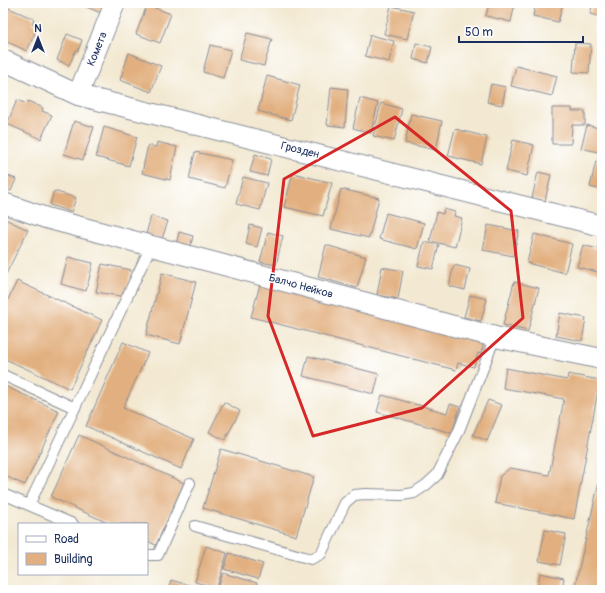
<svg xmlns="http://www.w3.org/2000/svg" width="605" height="593" viewBox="0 0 605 593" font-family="Pangolin,sans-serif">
<rect width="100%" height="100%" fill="#fff"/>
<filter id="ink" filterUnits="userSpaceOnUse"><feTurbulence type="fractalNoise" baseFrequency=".025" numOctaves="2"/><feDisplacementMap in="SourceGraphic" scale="8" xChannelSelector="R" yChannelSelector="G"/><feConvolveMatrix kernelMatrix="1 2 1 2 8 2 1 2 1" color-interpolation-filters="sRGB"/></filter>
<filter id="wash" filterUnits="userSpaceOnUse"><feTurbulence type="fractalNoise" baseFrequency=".012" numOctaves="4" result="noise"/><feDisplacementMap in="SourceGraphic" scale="16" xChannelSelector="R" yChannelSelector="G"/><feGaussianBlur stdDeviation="0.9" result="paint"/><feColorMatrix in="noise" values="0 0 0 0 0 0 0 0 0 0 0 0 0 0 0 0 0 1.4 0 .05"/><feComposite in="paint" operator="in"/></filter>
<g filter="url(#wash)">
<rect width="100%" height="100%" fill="#f3e9d2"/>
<g id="blocks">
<path fill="#e2b080" d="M 77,3 L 106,3 L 101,13 Z
M 489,3 L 515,3 L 511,22 L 486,16 Z
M 536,3 L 563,3 L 558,22 L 533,16 Z
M 593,3 L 602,3 L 602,17 L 590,14 Z
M 147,5 L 171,14 L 160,43 L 136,34 Z
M 391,6 L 414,11 L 407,39 L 384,34 Z
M 9,8 L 34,19 L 32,24 L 38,26 L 27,51 L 3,40 L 3,22 Z
M 247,33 L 272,39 L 264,66 L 239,60 Z
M 67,34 L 82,40 L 78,51 L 76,50 L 69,65 L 57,60 Z
M 370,35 L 394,41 L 389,62 L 365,56 Z
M 416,43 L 432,47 L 428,63 L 413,59 Z
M 575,43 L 591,44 L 589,73 L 573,72 Z
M 210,45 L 231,50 L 223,78 L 203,72 Z
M 129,53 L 161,66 L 151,92 L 120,80 Z
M 516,66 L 557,76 L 552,96 L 511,86 Z
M 267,76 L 300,85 L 291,120 L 258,111 Z
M 491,84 L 506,87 L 502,105 L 487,102 Z
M 331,87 L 348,89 L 345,127 L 327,125 Z
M 360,98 L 378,103 L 371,133 L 353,128 Z
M 17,100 L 27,104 L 28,101 L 43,108 L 42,111 L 52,115 L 41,139 L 7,124 Z
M 381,103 L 402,109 L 394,141 L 373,136 Z
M 552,108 L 572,108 L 572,111 L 585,111 L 585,125 L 572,125 L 571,144 L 552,144 Z
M 411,114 L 442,121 L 436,150 L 405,143 Z
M 74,121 L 94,127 L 83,160 L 64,154 Z
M 587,125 L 602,129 L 602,153 L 581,148 Z
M 104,127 L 137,137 L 129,166 L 96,157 Z
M 455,129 L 487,137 L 481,164 L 448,156 Z
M 513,140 L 534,145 L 527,176 L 506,171 Z
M 157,142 L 177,147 L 170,180 L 142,173 L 148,145 L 156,147 Z
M 195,152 L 232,160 L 225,188 L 189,179 Z
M 255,154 L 271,159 L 267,176 L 250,172 Z
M 596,161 L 602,163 L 602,190 L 590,187 Z
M 538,172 L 551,175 L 545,201 L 532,198 Z
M 293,173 L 332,183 L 323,216 L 284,207 Z
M 3,174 L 16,179 L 11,191 L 3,187 Z
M 243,177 L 267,183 L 260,210 L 236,204 Z
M 341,189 L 379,198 L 369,238 L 331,229 Z
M 54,191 L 76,198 L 71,212 L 50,205 Z
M 444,209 L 455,212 L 454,216 L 462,218 L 455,247 L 430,241 L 437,212 L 443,214 Z
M 386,213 L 424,223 L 417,249 L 379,239 Z
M 151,216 L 168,221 L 162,239 L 146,234 Z
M 3,218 L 28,230 L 3,280 Z
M 250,225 L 262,228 L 257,247 L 246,244 Z
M 488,225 L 519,231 L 513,256 L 483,250 Z
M 179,232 L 193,236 L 190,249 L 176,245 Z
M 268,232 L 283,236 L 276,265 L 260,262 Z
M 534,234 L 572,244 L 565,273 L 527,263 Z
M 424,242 L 439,245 L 433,269 L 418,266 Z
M 326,245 L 366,257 L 357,288 L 318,277 Z
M 583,245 L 602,250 L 602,273 L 577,267 Z
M 68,257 L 93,263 L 86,291 L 61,284 Z
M 102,264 L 131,270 L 126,297 L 96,292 Z
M 454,265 L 470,269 L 465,290 L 449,286 Z
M 382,267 L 403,271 L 398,299 L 377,295 Z
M 162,273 L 196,282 L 180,344 L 146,335 Z
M 17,281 L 102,320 L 70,389 L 3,358 L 3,305 L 5,306 Z
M 261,281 L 485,339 L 481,354 L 478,353 L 474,367 L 458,363 L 456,370 L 251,317 Z
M 514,282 L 539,288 L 528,331 L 503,325 Z
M 470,295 L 487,299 L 481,321 L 464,317 Z
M 560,313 L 586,318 L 582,341 L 556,336 Z
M 123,342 L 148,353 L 123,408 L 194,439 L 181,469 L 86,426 Z
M 308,356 L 379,374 L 374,394 L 303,376 Z
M 506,368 L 567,380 L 568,374 L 600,380 L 574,519 L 495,503 L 500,476 L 510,468 L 549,475 L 564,399 L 503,388 Z
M 3,385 L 59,411 L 25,485 L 3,475 Z
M 382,395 L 447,413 L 450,404 L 460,407 L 452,433 L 377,412 Z
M 488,400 L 502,405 L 487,441 L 473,435 Z
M 224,402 L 240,411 L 225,440 L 209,432 Z
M 79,435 L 184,483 L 156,545 L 147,541 L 147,524 L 110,524 L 51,497 Z
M 221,449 L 314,477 L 296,536 L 203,508 Z
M 601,473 L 602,590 L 574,590 Z
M 545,530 L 566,534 L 560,565 L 539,561 Z
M 206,546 L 227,553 L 217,588 L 195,582 Z
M 229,553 L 263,564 L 258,579 L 224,569 Z
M 223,573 L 257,583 L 255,590 L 218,588 Z
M 540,573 L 564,578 L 562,590 L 537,590 Z
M 171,580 L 205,590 L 168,590 Z"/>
</g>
</g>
<g filter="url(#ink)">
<use href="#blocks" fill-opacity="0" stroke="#878c98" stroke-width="1"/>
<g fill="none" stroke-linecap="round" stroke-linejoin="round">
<g stroke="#878c98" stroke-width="12">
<path id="lane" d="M 3,375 L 75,408
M 3,494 L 73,524
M 29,505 L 151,246
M 195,526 L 311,559 L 321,554 L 345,503 L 354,495 L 365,494 L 402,495 L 414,493 L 426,485 L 437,475 L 458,433 L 495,337
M 147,555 L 158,555 L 190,483"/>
</g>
<g stroke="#878c98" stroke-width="22">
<path id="street" d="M 3,60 L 78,95 L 602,226
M 78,95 L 115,3
M 3,203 L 46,218 L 495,337 L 602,359"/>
</g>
<use href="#lane" stroke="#fff" stroke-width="10"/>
<use href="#street" stroke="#fff" stroke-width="20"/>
</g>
</g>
<path fill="none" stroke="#d62828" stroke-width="3" stroke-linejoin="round" d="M 395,117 L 511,211 L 523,318 L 422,408 L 313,436 L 268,316 L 284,179 Z"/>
<g text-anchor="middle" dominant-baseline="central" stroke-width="3" stroke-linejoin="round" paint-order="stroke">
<g font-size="11" fill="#1b2f5e" stroke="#fff">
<text transform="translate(97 49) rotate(-68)">Комета</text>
<text transform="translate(300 150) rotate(14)">Грозден</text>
<text transform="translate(301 286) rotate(15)">Балчо Нейков</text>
</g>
</g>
<rect width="605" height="593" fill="none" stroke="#fff" stroke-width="16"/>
<rect x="18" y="523" width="130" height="52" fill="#ffffff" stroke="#a4acbf"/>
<rect x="26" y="536" width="20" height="6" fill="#ffffff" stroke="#a4acbf"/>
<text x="54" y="543" font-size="12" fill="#1b2f5e">Road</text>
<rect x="26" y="553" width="20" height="12" fill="#e2b080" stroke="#a4acbf"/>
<text x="54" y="563" font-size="12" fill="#1b2f5e">Building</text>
<g transform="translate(38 38)" stroke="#ffffff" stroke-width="3" paint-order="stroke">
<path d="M0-3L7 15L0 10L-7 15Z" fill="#1b2f5e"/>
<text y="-6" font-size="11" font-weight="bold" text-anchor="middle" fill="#1b2f5e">N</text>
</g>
<path d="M459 36v6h124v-6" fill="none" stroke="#1b2f5e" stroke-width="2"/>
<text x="465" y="36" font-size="12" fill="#1b2f5e" stroke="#ffffff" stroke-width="3" paint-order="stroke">50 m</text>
</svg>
